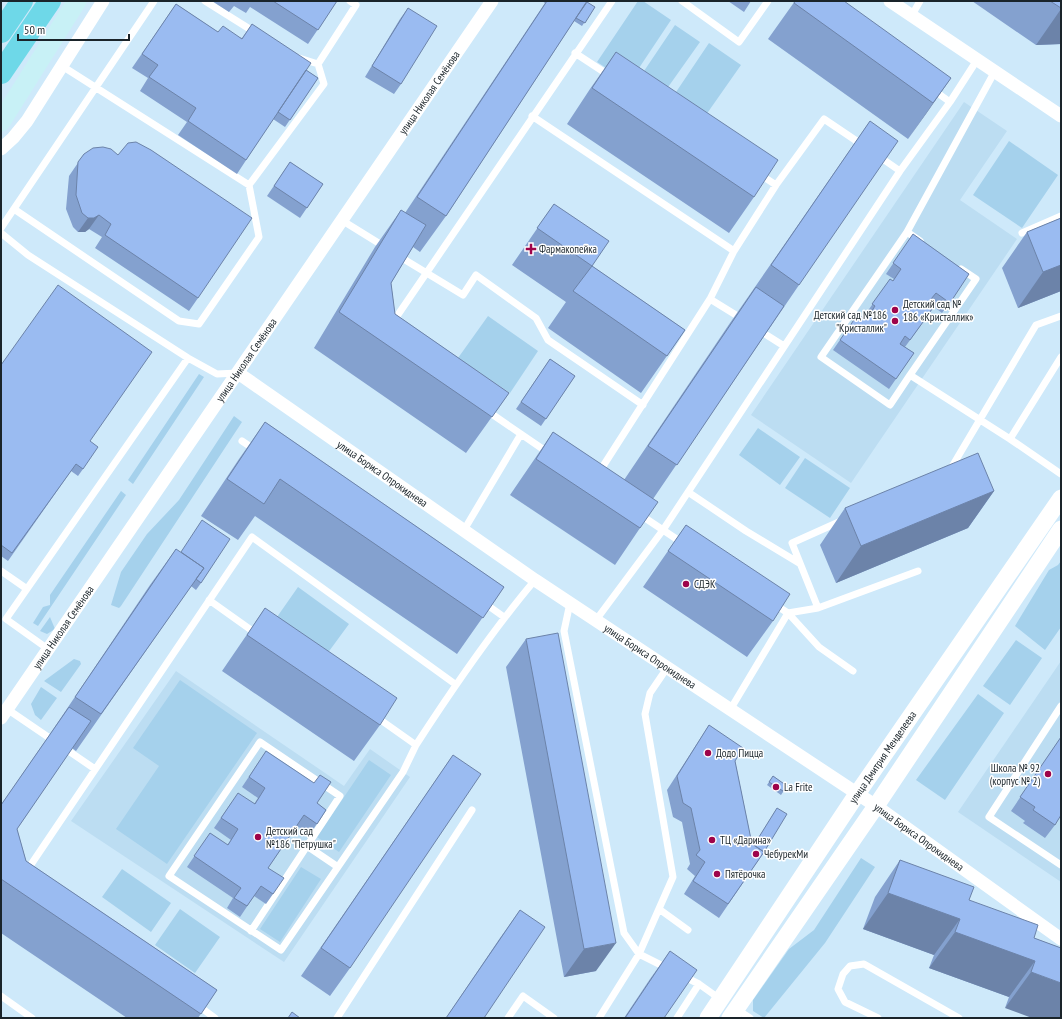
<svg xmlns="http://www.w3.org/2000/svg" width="1062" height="1019" viewBox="0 0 1062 1019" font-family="'PT Sans Narrow',sans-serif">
<rect width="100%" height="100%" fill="#cee9fa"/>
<path fill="#bcddf2" d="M 964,102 L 1007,131 L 960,200 L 1017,239 L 851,483 L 751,415 Z
M 1061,661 L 1061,882 L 958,812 Z
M 176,671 L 344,786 L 370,749 L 410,777 L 284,962 L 71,821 Z"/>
<path fill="#a5d1ec" d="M 638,1 L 643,1 L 671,20 L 629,83 L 597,62 Z
M 675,25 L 700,42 L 666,90 L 642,74 Z
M 709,43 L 741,65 L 701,122 L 670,101 Z
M 1009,141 L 1058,175 L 1022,228 L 973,195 Z
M 488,316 L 538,351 L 510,393 L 458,358 Z
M 199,374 L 204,377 L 133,484 L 128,480 Z
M 234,416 L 242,422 L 121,606 L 119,608 L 111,605 L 121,572 L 147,534 L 179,500 Z
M 758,428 L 800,457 L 780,485 L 739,455 Z
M 805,458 L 850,488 L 830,518 L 785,488 Z
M 121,491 L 126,495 L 38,626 L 33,623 L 43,607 L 50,605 L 50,595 Z
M 1061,561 L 1061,627 L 1045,650 L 1015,626 L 1049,570 L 1058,565 Z
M 298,587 L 349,624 L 327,654 L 277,617 Z
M 50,617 L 55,629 L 47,634 L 40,631 Z
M 1016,640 L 1042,658 L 1010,705 L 983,686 Z
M 74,659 L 80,661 L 81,664 L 61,692 L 44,681 Z
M 180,680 L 257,733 L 167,864 L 116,829 L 159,766 L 133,748 Z
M 41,687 L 57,698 L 41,720 L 35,715 L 31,704 Z
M 978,694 L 1004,713 L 945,800 L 916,780 Z
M 369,760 L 391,775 L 339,852 L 317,837 Z
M 861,858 L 875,867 L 825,943 L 764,1018 L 753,1011 L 753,1000 L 789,949 L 814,930 Z
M 301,867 L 321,879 L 280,942 L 260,929 Z
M 122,869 L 171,903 L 151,932 L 102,897 Z
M 180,909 L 220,937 L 195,973 L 155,945 Z"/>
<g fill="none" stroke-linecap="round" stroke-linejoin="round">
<path stroke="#fff" stroke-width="7" d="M 205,1 L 256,33
M 682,1 L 739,42 L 768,1
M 912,15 L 920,1
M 575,53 L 610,76
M 299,58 L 318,64
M 62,66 L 249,185
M 932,89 L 950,102
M 532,116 L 734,251
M 877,155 L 900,171
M 759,174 L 776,185
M 14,209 L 179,321 L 199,324 L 259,237 L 249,185 L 324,84 L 318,64 L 356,5 L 350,1
M 343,221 L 385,247
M 1,228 L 154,1
M 907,232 L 995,71
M 1,233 L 28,255 L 188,358 L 217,374 L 238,373
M 1022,233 L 1061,216
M 920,241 L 907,232 L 821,357 L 890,405 L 910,375 L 1010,439 L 1061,357
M 397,255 L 463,295 L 476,275 L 536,318 L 548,340 L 643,405
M 710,299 L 744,320
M 393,322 L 612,1
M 757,329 L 784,346
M 910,375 L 976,279 L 961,269
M 486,410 L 550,454
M 1010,439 L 1061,474
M 242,441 L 257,451
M 950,470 L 1036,325 L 1061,316
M 598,474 L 710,299 L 734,251 L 776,185 L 824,119 L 864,146
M 688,492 L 746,531 L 799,563
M 639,514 L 684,544
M 841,521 L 792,543 L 818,608 L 918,571
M 464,530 L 521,434
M 1,571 L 27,589
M 209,600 L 258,635
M 483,602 L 504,617
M 570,603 L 564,631 L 624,933 L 639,954 L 669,969
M 774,604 L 788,613 L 819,647 L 853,671
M 596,620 L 663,530 L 900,171 L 950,102 L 977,60
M 48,649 L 6,619 L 188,358
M 1061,706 L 989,817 L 1061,865
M 7,709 L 95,769
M 730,710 L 788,613 L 818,608
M 416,745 C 453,688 491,632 535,580
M 338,867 L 307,846 L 340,796 L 260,742 L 169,876 L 281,950 L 403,772 L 416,745 L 375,716
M 26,872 L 252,537 L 455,684
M 659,909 L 688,930
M 251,931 L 307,846
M 681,975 L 699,984 L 720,999
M 1,996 L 32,1018
M 196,1004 L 215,1018
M 736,1009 L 750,1018
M 337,1018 L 472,810
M 508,1018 L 523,996 L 554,1018
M 599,1018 L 639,954 L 673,877 L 645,714 L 650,693 L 667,668
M 677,1018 L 699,984
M 878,1018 L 845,1002 L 838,989 L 843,974 L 850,966 L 864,964 L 959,1018"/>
<g stroke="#fff" stroke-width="13">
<path d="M 890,1 L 1061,116"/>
<path d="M 1,149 L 13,138 L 27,121 L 103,1"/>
<path id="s1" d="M 238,373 L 535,580 L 876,806 L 1061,939"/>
<path id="s2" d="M 1,718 L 492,1"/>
</g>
<g stroke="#fff" stroke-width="17">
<path id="s3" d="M 708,1018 L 857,794 L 1061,498"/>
<path d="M 730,1018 L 876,806 L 1061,529"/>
</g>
<path stroke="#c8f1f6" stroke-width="19" d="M 1,122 L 77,1"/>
<path stroke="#6ed8e8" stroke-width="22" d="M 1,32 L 22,1
M 1,73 L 50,1"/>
</g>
<path fill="#84a1cf" d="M 212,1 L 337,1 L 308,44 L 250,7 L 246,13 L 234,6 L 229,12 Z
M 542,1 L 587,1 L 587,2 L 595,7 L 582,26 L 574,21 L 446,216 L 420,252 L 413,247 L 391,283 L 395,314 L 509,393 L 466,453 L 314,348 L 375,247 L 401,210 L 405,213 L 545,3 Z
M 728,1 L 751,1 L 744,12 Z
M 795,1 L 951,78 L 908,139 L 768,39 Z
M 972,1 L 1061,1 L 1061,44 L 1036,45 Z
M 176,4 L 218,32 L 242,38 L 252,24 L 306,70 L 318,78 L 285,127 L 273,119 L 237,174 L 178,135 L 187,122 L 140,91 L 148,78 L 132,68 Z
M 408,8 L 401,84 L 394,94 L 365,77 L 400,19 Z
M 616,52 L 754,197 L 729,233 L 567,124 L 590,89 Z
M 870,121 L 799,285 L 653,499 L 640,528 L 615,565 L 510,495 L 553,432 L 624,480 L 730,323 Z
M 84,154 L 198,298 L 189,311 L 95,248 L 102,237 L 89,229 L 85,232 L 78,232 L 73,227 L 66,209 L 69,176 Z
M 290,162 L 323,184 L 300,218 L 267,196 Z
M 554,204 L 592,266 L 685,330 L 641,393 L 548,328 L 566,302 L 512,265 Z
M 1061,218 L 1061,291 L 1018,308 L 1002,268 L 1027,232 Z
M 913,234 L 969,274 L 942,313 L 934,307 L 905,347 L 914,353 L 889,389 L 833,350 L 858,314 L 866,320 L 868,317 L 865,315 L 890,279 L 893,281 L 894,279 L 886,274 Z
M 550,359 L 575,376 L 541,426 L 516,409 Z
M 1,365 L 90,441 L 83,469 L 78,476 L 71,471 L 8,561 L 1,556 Z
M 265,422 L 504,587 L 457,654 L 255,516 L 238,540 L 201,516 L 239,459 Z
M 994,491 L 968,528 L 836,583 L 820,545 L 845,508 Z
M 686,525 L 773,621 L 747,657 L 643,587 Z
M 176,549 L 201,583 L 196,590 L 191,586 L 76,751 L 72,748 L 17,829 L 26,861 L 217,990 L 198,1018 L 127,1018 L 1,933 L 1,805 L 50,734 L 150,585 Z
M 265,608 L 380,725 L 354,761 L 222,671 Z
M 526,639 L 596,971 L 564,977 L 506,667 Z
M 709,725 L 735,761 L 752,844 L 754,845 L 777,808 L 764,852 L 719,918 L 684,894 L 695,876 L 687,869 L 690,864 L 682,822 L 673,817 L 667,790 L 700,739 Z
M 1061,737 L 1055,825 L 1045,838 L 1023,823 L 1025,821 L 1011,811 Z
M 266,751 L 317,803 L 326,810 L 310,834 L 297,826 L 268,868 L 273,894 L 266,904 L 254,896 L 240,917 L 227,908 L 233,898 L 187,867 L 210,833 L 227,845 L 231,840 L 214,828 L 231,803 L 254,804 L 258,798 L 242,787 Z
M 453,755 L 350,968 L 330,996 L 301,976 Z
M 773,776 L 787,786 L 781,795 L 767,785 Z
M 900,860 L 1034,938 L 1061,948 L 1005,1008 L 1009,997 L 929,968 L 934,955 L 863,929 L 875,897 Z
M 520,910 L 484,1018 L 446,1018 L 500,938 Z
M 670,951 L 664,1018 L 624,1018 L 650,979 Z"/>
<path fill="#6c83a9" d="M 1061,9 L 1061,44 L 1036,45 Z
M 951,78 L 926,114 L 908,139 L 933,103 Z
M 99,215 L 89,229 L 85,232 L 78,232 L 88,218 Z
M 1061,265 L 1061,291 L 1018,308 L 1043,272 Z
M 994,491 L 968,528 L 836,583 L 861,546 Z
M 888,893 L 960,919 L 934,955 L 863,929 Z
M 955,932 L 1035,961 L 1009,997 L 929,968 Z
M 616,943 L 596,971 L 564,977 L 584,949 Z
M 1031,972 L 1061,983 L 1061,1018 L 1032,1018 L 1005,1008 Z"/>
<path fill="#9abbf1" stroke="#6c83a9" d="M 273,1 L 337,1 L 318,30 Z
M 547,1 L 587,1 L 446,216 L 417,197 Z
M 795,1 L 844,1 L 951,78 L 933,103 L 794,3 Z
M 1050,1 L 1061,1 L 1061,8 Z
M 587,2 L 595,7 L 585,23 L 576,18 Z
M 176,4 L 218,32 L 223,26 L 242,39 L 252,24 L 311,63 L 246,160 L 188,121 L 196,108 L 149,77 L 158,65 L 142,54 Z
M 408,8 L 437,26 L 401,84 L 372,66 Z
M 616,52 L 778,160 L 754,197 L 592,88 Z
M 306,70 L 318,78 L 290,120 L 278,112 Z
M 870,121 L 898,141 L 799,285 L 771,265 Z
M 136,142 L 151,150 L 252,218 L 198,298 L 105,235 L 111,224 L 99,215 L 94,218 L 88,218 L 82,213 L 76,195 L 78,162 L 84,154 L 93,148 L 103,147 L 111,149 L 118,155 L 128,143 Z
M 290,162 L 323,184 L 307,208 L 274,186 Z
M 554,204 L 609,241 L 592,266 L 537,228 Z
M 401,210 L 426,225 L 391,283 L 395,314 L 509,393 L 492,417 L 339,312 Z
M 1061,218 L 1061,265 L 1043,272 L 1027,232 Z
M 913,234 L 969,274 L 950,303 L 936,293 L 931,299 L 936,303 L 923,322 L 910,340 L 905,336 L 900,344 L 914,353 L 896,379 L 840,340 L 858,314 L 866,320 L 875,306 L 872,304 L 890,279 L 893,281 L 901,269 L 893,263 Z
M 592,266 L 685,330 L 667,356 L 573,291 Z
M 58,285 L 152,352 L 90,441 L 98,447 L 83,469 L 76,464 L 12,553 L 1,545 L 1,365 Z
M 756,287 L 784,306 L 677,465 L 648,446 Z
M 550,359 L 575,376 L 546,419 L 521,402 Z
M 265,422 L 504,587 L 483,618 L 280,479 L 264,504 L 227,479 Z
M 553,432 L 658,502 L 640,528 L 536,459 Z
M 978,453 L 994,491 L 861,546 L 845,508 Z
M 202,520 L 230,539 L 201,583 L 196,579 L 204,568 L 181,552 Z
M 686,525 L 790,594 L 773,621 L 668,551 Z
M 176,549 L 204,568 L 101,714 L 75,697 Z
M 265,608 L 397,698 L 380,725 L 247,635 Z
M 558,633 L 616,943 L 584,949 L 526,639 Z
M 69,707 L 91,721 L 17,829 L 26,861 L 217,990 L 201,1014 L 1,879 L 1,805 Z
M 709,725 L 743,748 L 735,761 L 752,844 L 764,852 L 728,904 L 693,881 L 705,862 L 696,855 L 700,850 L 691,808 L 683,803 L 677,776 Z
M 1061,737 L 1061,815 L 1055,825 L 1033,810 L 1035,807 L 1020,797 Z
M 266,751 L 314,783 L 320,775 L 331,782 L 317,803 L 326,810 L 317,824 L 304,815 L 268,868 L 284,878 L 273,894 L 261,886 L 247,906 L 234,898 L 241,888 L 194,856 L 210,833 L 228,845 L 238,829 L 221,818 L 238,793 L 255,804 L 265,788 L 249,777 Z
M 453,755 L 481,774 L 350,968 L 321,948 Z
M 773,776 L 787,786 L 783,791 L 769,782 Z
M 777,808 L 787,814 L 764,852 L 754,845 Z
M 900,860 L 974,887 L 969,900 L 1038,925 L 1034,938 L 1061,948 L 1061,983 L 1031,972 L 1035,961 L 955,932 L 960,919 L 888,893 Z
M 520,910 L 545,927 L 484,1018 L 446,1018 Z
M 670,951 L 697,970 L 664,1018 L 625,1018 Z
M 292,1012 L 300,1018 L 288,1018 Z"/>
<g fill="#9e034a" stroke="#fff" stroke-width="1.5">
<path d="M529 243h4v4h4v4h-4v4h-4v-4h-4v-4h4z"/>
<circle cx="895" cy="310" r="4"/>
<circle cx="895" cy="321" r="4"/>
<circle cx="686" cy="584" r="4"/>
<circle cx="708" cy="753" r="4"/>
<circle cx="1048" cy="774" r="4"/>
<circle cx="776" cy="787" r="4"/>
<circle cx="258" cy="837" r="4"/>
<circle cx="712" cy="840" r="4"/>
<circle cx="756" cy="854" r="4"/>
<circle cx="717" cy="874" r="4"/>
</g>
<g text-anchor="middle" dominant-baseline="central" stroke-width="3" stroke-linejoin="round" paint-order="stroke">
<g font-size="11" fill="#1a242a" stroke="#fff">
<text stroke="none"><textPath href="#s2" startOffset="758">улица Николая Семёнова</textPath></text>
<text stroke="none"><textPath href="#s2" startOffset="434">улица Николая Семёнова</textPath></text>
<text stroke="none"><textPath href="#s1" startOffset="176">улица Бориса Опрокиднева</textPath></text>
<text stroke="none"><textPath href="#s2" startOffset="110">улица Николая Семёнова</textPath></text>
<text stroke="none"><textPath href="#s1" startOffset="500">улица Бориса Опрокиднева</textPath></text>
<text stroke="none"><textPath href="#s3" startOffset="314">улица Дмитрия Менделеева</textPath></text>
<text stroke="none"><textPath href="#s1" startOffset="824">улица Бориса Опрокиднева</textPath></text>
</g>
<g font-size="11" fill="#1a242a" stroke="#fff" text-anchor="start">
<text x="539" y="249">Фармакопейка</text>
<text x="903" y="304">Детский сад №<tspan x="903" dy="13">186 «Кристаллик»</tspan></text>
<text x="887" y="315" text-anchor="end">Детский сад №186<tspan x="887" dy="13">"Кристаллик"</tspan></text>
<text x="694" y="584">СДЭК</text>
<text x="716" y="753">Додо Пицца</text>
<text x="1040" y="768" text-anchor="end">Школа № 92<tspan x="1040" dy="13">(корпус № 2)</tspan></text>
<text x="784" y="787">La Frite</text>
<text x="266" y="831">Детский сад<tspan x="266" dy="13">№186 "Петрушка"</tspan></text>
<text x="720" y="840">ТЦ «Дарина»</text>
<text x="764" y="854">ЧебурекМи</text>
<text x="725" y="874">Пятёрочка</text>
</g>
</g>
<rect width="1062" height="1019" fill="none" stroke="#1a242a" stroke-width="4"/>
<path d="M18 34v6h111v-6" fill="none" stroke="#1a242a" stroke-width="2"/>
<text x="24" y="34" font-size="12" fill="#1a242a" stroke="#ffffff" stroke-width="3" paint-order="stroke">50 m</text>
</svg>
